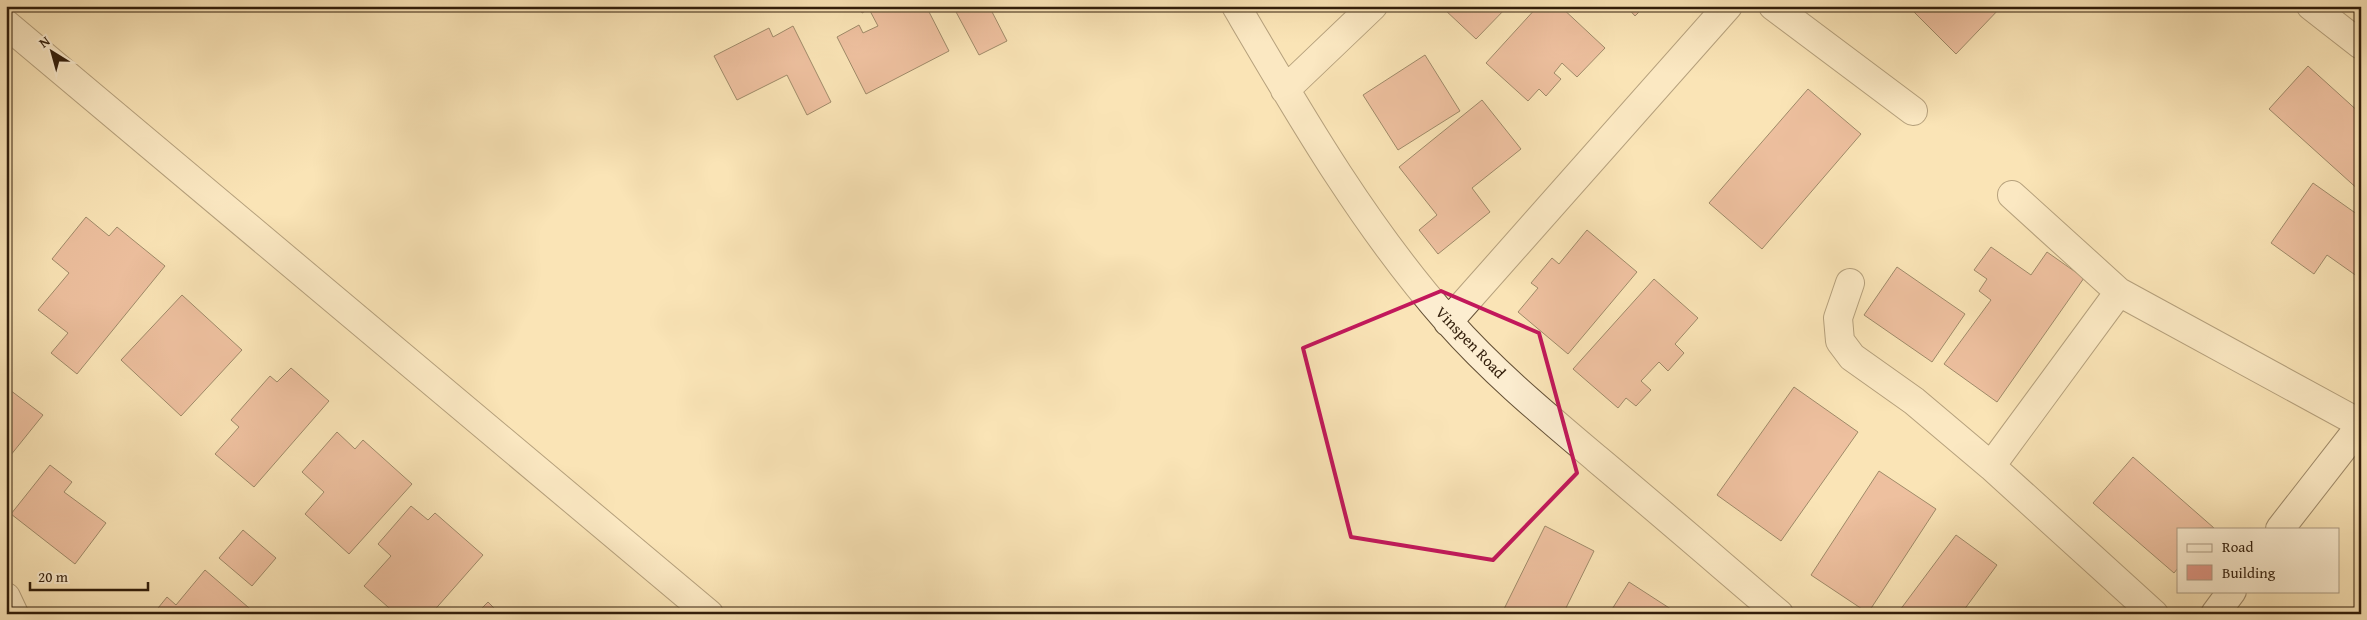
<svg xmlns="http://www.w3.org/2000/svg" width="2367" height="620" viewBox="0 0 2367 620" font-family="'Gentium Book Plus',serif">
<rect width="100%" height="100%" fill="#fae4b7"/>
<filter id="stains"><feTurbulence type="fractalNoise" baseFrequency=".004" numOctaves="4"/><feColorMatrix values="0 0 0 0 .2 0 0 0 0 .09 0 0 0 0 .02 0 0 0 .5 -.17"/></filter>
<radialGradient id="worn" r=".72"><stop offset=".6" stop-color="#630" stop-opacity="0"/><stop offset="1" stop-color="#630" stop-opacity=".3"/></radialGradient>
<path fill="#e09684" stroke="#321e0b" d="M 859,6 L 926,6 L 949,51 L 866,94 L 837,37 L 859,25 L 863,33 L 878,26 L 869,9 L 862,13 Z
M 958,6 L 989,6 L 1007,41 L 979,55 L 955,10 L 958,8 Z
M 1446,6 L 1508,6 L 1476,39 L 1444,9 Z
M 1538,6 L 1560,6 L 1605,48 L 1577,77 L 1562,63 L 1554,73 L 1561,79 L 1546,96 L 1539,89 L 1528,101 L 1486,63 Z
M 1626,6 L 1645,6 L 1635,16 Z
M 1650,6 L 1662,6 L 1656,12 Z
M 1867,6 L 1878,6 L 1873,12 Z
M 1908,6 L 2002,6 L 1956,54 Z
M 793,26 L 831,102 L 807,115 L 787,75 L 737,100 L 714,56 L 769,28 L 773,37 Z
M 1425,55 L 1460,111 L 1398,150 L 1363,95 Z
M 2308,66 L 2361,114 L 2361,192 L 2269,109 Z
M 1808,89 L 1861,134 L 1762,249 L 1709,203 Z
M 1482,100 L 1521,149 L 1472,188 L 1490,212 L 1438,254 L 1419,230 L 1437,215 L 1399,167 Z
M 2313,183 L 2361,217 L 2361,279 L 2327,255 L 2314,274 L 2271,243 Z
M 86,217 L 109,236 L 117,227 L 165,266 L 77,374 L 51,353 L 68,333 L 38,310 L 69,273 L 52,259 Z
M 1587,230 L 1637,272 L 1568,354 L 1518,312 L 1538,288 L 1531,283 L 1552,258 L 1559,264 Z
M 1991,247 L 2031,275 L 2047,252 L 2084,278 L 1997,402 L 1944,364 L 1991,300 L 1979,291 L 1987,279 L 1974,270 Z
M 1897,267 L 1965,314 L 1932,362 L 1864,315 Z
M 1654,279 L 1698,318 L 1675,344 L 1684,353 L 1668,371 L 1659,362 L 1641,381 L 1651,390 L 1636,406 L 1626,398 L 1618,408 L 1573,369 Z
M 182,295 L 242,350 L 181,416 L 121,360 Z
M 291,368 L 329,401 L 254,487 L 215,454 L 239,427 L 231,420 L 270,376 L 277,382 Z
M 6,387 L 43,415 L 6,461 Z
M 1794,387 L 1858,432 L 1781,541 L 1717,495 Z
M 337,432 L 355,449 L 363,440 L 412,484 L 349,554 L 305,514 L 324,492 L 302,472 Z
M 2133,457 L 2214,528 L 2178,529 L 2178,568 L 2174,573 L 2093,503 Z
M 50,465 L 72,482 L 64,492 L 106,523 L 75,564 L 11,514 Z
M 1879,471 L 1936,509 L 1868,613 L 1811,575 Z
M 411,506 L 428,520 L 435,513 L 483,555 L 431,614 L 396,614 L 364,586 L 391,556 L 378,544 Z
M 1545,526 L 1594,551 L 1563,614 L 1513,614 L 1504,609 Z
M 243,530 L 276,558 L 252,586 L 219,558 Z
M 1956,535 L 1997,565 L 1961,614 L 1897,614 Z
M 205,570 L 256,614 L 154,613 L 167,597 L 176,605 Z
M 1629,582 L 1677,613 L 1609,614 Z
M 488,602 L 500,614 L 476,614 Z"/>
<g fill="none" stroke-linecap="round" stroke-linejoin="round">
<g stroke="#645036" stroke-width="30">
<path id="minor" d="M 1236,6 C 1300,115 1364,226 1448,321 C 1493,372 1545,415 1597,459 C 1658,510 1718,562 1779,614
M 1773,6 L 1913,111
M 2311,6 L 2361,45
M 6,24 L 709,614
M 1285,90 L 1373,6
M 2012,195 L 2119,292
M 1850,283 L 1838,318 L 1840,341 L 1852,357 L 1914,401 L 1991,466
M 1448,322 L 1728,6
M 6,597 L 14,614
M 2154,614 L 1991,466 L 2119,292 L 2361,424"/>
</g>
<g stroke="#321e0b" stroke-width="30">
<path id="secondary" d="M 2280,529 L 2361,425
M 2215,614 L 2232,591"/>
</g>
<use href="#minor" stroke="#fcedd0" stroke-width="28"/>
<use href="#secondary" stroke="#fcedd0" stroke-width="28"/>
</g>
<path d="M0 0H2367V620H0ZM 1441,291 L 1539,333 L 1577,473 L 1493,560 L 1351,537 L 1303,348 Z" fill="#fae4b7" fill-opacity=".55" fill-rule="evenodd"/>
<path fill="none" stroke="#c2185b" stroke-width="4" stroke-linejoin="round" d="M 1441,291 L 1539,333 L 1577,473 L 1493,560 L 1351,537 L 1303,348 Z"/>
<g text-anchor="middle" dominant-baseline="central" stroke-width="5" stroke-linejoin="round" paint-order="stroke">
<g font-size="16" fill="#321e0b" stroke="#fcedd0">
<text transform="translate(1471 342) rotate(46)">Vinspen Road</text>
</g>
</g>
<rect width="2367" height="620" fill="none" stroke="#fae4b7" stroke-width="25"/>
<rect x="8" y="8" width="2352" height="605" fill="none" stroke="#321e0b" stroke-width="2.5"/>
<rect x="12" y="12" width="2342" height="595" fill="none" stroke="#321e0b"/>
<rect x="2177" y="528" width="162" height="65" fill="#fcedd0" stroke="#ab9a81"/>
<rect x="2187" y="544" width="25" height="8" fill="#fcedd0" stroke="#ab9a81"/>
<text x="2222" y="552" font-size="15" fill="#321e0b">Road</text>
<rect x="2187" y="565" width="25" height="15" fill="#e09684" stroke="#ab9a81"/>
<text x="2222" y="578" font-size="15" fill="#321e0b">Building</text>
<g transform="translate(52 52) rotate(323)" stroke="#fcedd0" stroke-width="4" paint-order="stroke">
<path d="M0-4L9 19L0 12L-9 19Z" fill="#321e0b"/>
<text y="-8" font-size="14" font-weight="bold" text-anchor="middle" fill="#321e0b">N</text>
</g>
<path d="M30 582v8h118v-8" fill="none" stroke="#321e0b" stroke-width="2.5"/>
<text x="38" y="582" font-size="15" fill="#321e0b" stroke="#fcedd0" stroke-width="4" paint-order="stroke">20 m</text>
<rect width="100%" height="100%" filter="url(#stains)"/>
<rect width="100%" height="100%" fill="url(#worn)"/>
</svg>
